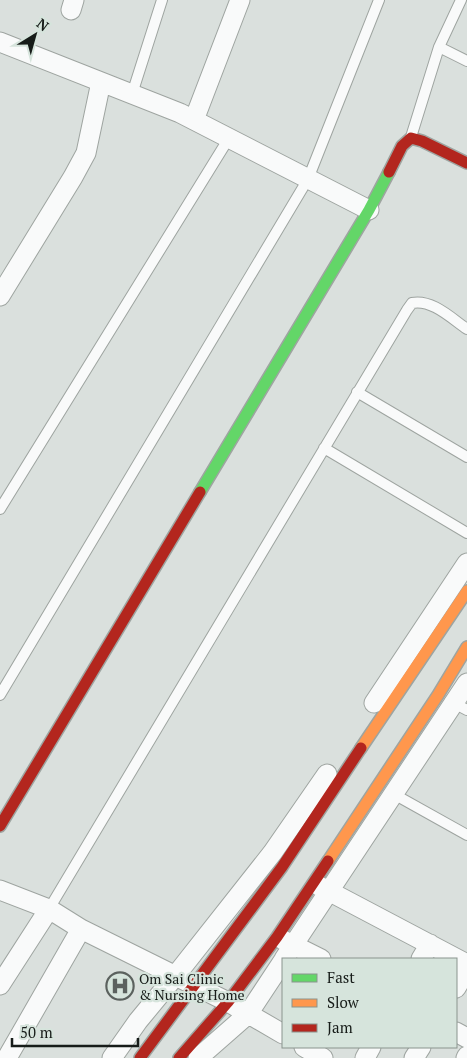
<svg xmlns="http://www.w3.org/2000/svg" width="467" height="1058" viewBox="0 0 467 1058" font-family="'PT Serif',serif">
<rect width="100%" height="100%" fill="#dae0dd"/>
<g fill="none" stroke-linecap="round" stroke-linejoin="round">
<g stroke="#9ea4a0" stroke-width="12">
<path id="lane" d="M 439,47 L 467,61
M 132,94 L 162,0
M 411,137 L 439,47 L 461,0
M 357,392 L 467,457
M 324,448 L 467,533
M 0,509 L 229,138
M 0,695 L 308,179 L 379,0
M 450,701 L 467,710
M 390,792 L 467,835
M 49,909 L 407,310 L 412,303 C 432,299 451,318 467,329"/>
</g>
<g stroke="#9ea4a0" stroke-width="21">
<path id="street" d="M 71,10 L 74,0
M 0,42 L 180,113 L 369,210
M 194,120 L 240,0
M 0,296 L 73,177 L 86,153 L 101,82
M 374,703 L 467,563
M 319,886 L 467,964
M 0,890 L 49,909 L 81,929 L 228,1002 L 283,1034
M 283,940 L 321,959
M 284,959 L 467,683
M 421,959 L 430,944
M 0,985 L 49,909
M 456,988 L 467,969
M 456,1032 L 467,1038
M 304,1047 L 323,1058
M 7,1058 L 81,929
M 112,1058 L 138,1021 L 176,975 L 273,852 L 327,774
M 198,1058 L 248,1014 L 283,961
M 365,1058 L 371,1047
M 414,1058 L 421,1047
M 466,1058 L 467,1056"/>
</g>
<g stroke="#9ea4a0" stroke-width="14">
<path id="fast" d="M 200,492 L 369,210 L 389,172"/>
</g>
<g stroke="#9ea4a0" stroke-width="14">
<path id="slow" d="M 361,748 L 467,591
M 328,861 L 438,695 L 467,647"/>
</g>
<g stroke="#9ea4a0" stroke-width="14">
<path id="jam" d="M 389,172 L 402,146 L 411,138 L 422,141 L 467,163
M 0,826 L 200,492
M 140,1058 L 282,867 L 361,748
M 179,1058 L 228,1002 L 277,937 L 328,861"/>
</g>
<use href="#lane" stroke="#f9fafa" stroke-width="10"/>
<use href="#street" stroke="#f9fafa" stroke-width="19"/>
<use href="#fast" stroke="#63d668" stroke-width="11"/>
<use href="#slow" stroke="#ff974d" stroke-width="11"/>
<use href="#jam" stroke="#b3261e" stroke-width="11"/>
</g>
<defs>
<g id="hospital-ring" transform="scale(1.4375)"><circle r="9.5" fill="#d6e4dc" stroke="#5b615e" stroke-width="1.5"/><path d="M-5-5h3v3.5h4V-5h3V5h-3V1.5h-4V5h-3Z" fill="#5b615e"/></g>
</defs>
<g fill-rule="evenodd">
<use href="#hospital-ring" x="120" y="986"/>
</g>
<g text-anchor="middle" dominant-baseline="central" stroke-width="4.5" stroke-linejoin="round" paint-order="stroke">
<g font-size="14" fill="#171c19" stroke="#d6e4dc" text-anchor="start">
<text x="139" y="978">Om Sai Clinic<tspan x="139" dy="16">&amp; Nursing Home</tspan></text>
</g>
</g>
<rect x="282" y="958" width="175" height="90" fill="#d6e4dc" stroke="#8a948e"/>
<rect x="292" y="974" width="25" height="8" fill="#63d668" stroke="#8a948e"/>
<text x="327" y="983" font-size="15" fill="#171c19">Fast</text>
<rect x="292" y="999" width="25" height="8" fill="#ff974d" stroke="#8a948e"/>
<text x="327" y="1008" font-size="15" fill="#171c19">Slow</text>
<rect x="292" y="1024" width="25" height="8" fill="#b3261e" stroke="#8a948e"/>
<text x="327" y="1033" font-size="15" fill="#171c19">Jam</text>
<g transform="translate(35 35) rotate(37)" stroke="#d6e4dc" stroke-width="4" paint-order="stroke">
<path d="M0-4L9 19L0 12L-9 19Z" fill="#171c19"/>
<text y="-8" font-size="14" font-weight="bold" text-anchor="middle" fill="#171c19">N</text>
</g>
<path d="M12 1038v8h126v-8" fill="none" stroke="#171c19" stroke-width="2.5"/>
<text x="20" y="1038" font-size="15" fill="#171c19" stroke="#d6e4dc" stroke-width="4" paint-order="stroke">50 m</text>
</svg>
